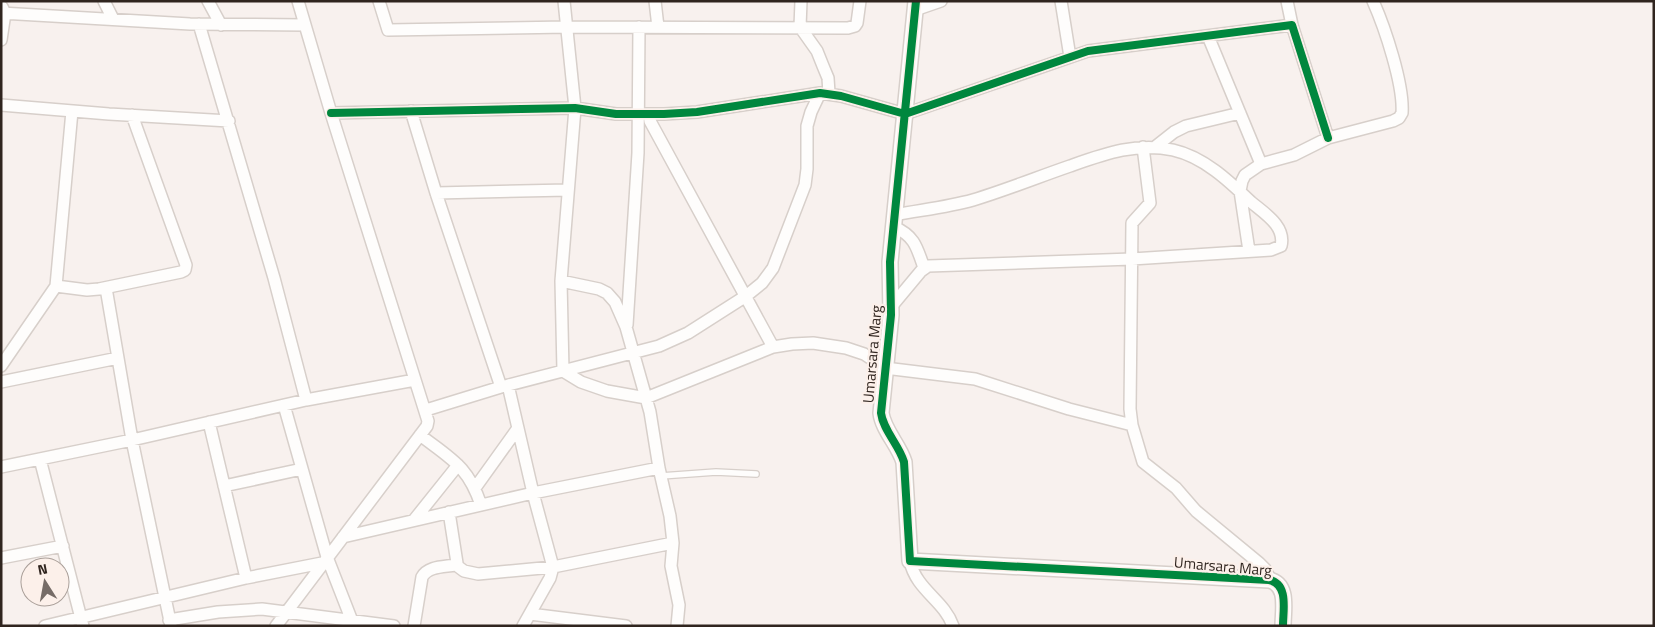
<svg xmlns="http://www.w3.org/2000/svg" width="1655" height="627" viewBox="0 0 1655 627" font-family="'Titillium Web',sans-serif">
<rect width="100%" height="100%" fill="#f8f1ee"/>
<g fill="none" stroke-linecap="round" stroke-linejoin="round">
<g stroke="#d7cfca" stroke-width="8">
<path id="service" d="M 661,476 L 716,472 L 756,474"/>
</g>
<g stroke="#d7cfca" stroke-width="14">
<path id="minor" d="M 104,1 L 113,19
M 208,1 L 221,25
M 379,1 L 388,30 L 567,27 L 848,28 L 855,26 L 857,23 L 860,1
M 655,1 L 658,27
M 801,1 L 800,27 L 817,51 L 823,66 L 828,78 L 829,93
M 1061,1 L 1070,57
M 1287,1 L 1292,25
M 915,10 L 941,1
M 1,13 L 190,24 L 305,25
M 199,24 L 274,278 L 306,400
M 1208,36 L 1261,164
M 1,40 L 5,13 L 2,7
M 1,105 L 109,114 L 229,121
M 411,111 L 436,193 L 501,387
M 331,113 L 575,108 L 616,114 L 664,114 L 697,112 L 820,93 L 841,96 L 905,114 L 1088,51 L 1292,25 L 1328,138
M 649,114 L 650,121 L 773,347
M 1143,147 L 1150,203 L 1132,223 L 1130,409 L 1132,425 L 1143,462 L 1176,488 L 1196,511 L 1259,563 L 1265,569 L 1271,581
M 1155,147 L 1174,132 L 1186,126 L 1240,113
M 436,193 L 568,190
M 894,227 C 915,236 917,248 924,268
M 1249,251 L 1240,191 L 1242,181 L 1245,175 L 1261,164 L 1294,155 L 1328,138 L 1393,121 L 1399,118 L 1402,113 C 1404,85 1385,28 1373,1
M 561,281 L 599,289 L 607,293 L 615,302 L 626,327 L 650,412 L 659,468 L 670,516 L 673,543 L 671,566 L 679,605 L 677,626
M 56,286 L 87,290 L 99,289 L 181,272 L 185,270 L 186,265 L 132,115
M 106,288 L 132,440 L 171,626
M 891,307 L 921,271 L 928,266 L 1132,259 L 1271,250 L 1281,246 C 1286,226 1264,213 1251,202 C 1229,181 1204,157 1173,150 C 1136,142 1104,154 1070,166 C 1038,177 1006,190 973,200 C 948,207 921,210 895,215
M 627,325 L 638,153 L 639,27
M 1,366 L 56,286 L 72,111
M 563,371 L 581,382 L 607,391 L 646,398 L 773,347 L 792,344 L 813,343 L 846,348 L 864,354 L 885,368 L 975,379 L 1069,409 L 1132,425
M 563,371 L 561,281 L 575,108 L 564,1
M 1,382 L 118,358
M 508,385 L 533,493 L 553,567 L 550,578 L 523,626
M 284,405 L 327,557 L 352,621
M 426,410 L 501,387 L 659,346 L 688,333 L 746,296 L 762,283 L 773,268 L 805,185 L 807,169 L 807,126 L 811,112 L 820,93
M 209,422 L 246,578
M 420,435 C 451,459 468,466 481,505
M 40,459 L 83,626
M 1,467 L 132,440 L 306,400 L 415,380
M 224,486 L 302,469
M 475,488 L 518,428
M 414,520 L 458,465
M 343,537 L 533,493 L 659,468
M 1,558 L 63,546
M 910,561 C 916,590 944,600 953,626
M 456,565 L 464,571 L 478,574 L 553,567 L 673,543
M 530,614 L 626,626
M 169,620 L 218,612 L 262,609 L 394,626
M 45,626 L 246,578 L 322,563
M 276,626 L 427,426 L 428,421 L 331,113 L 298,1
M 414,626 L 422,577 C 428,566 444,567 455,565 L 457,563 L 449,512"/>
</g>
<g stroke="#d7cfca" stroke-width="18">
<path id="tertiary" d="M 916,1 L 890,262 L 891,315 L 881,413 C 883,430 899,445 904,462 L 910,561 L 1269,580 C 1289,584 1283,610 1283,626"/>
</g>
<use href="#service" stroke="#fefdfc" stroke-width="5.5"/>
<use href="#minor" stroke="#fefdfc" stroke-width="11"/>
<use href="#tertiary" stroke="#fefdfc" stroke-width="15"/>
<g stroke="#fcf0ea" stroke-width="11">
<path id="cycleway" d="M 916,1 L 890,262 L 891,315 L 881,413 C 883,430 899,445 904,462 L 910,561 L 1269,580 C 1289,584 1283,610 1283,626
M 331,113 L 575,108 L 616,114 L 664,114 L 697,112 L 820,93 L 841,96 L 905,114 L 1088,51 L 1292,25 L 1328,138"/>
</g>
<use href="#cycleway" stroke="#00873e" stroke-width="8"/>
</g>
<g text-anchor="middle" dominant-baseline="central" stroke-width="4.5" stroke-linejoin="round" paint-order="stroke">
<g font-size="15" fill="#30251f" stroke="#fcf0ea">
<text transform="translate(872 354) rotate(-85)">Umarsara Marg</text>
<text transform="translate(1223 566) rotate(5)">Umarsara Marg</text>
</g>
</g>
<rect width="1655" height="627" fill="none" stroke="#30251f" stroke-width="5"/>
<g transform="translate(45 582) rotate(349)"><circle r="24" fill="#fcf0ea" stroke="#aa9f99"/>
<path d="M0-4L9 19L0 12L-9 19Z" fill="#766c67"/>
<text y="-8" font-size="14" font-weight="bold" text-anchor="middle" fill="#30251f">N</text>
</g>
</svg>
